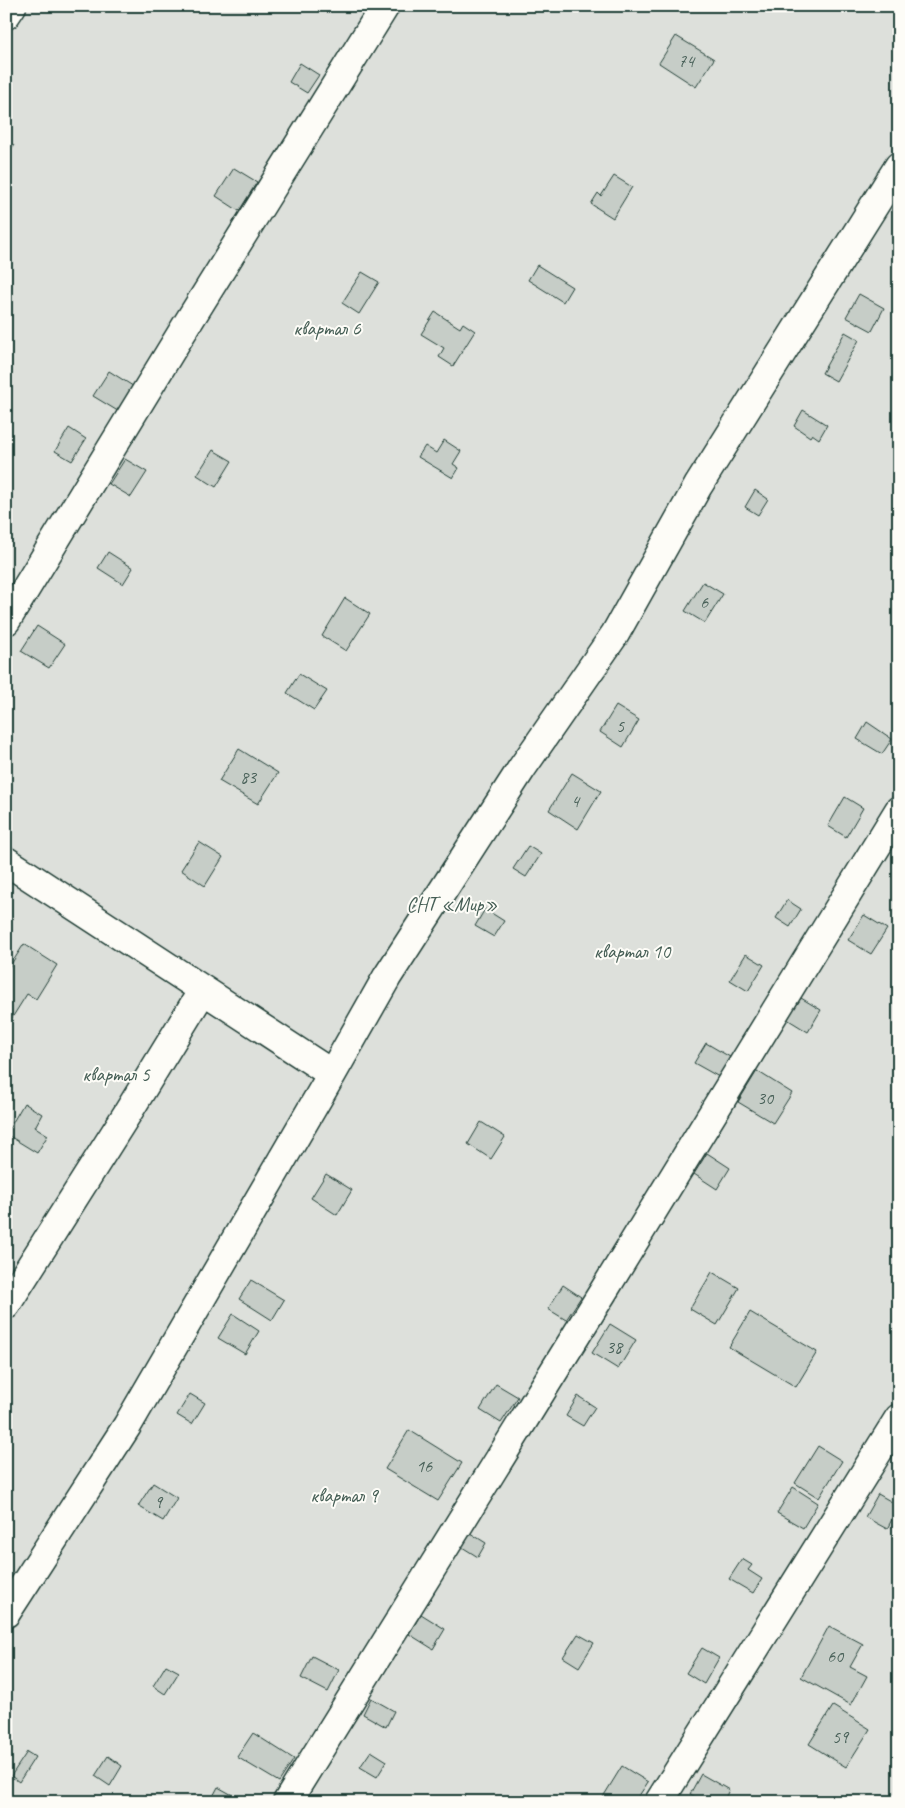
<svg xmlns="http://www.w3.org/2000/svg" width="905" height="1808" viewBox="0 0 905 1808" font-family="Caveat,sans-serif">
<rect width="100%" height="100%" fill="#fdfcf7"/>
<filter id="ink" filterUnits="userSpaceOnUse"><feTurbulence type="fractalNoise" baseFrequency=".02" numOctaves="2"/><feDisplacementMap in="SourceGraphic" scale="10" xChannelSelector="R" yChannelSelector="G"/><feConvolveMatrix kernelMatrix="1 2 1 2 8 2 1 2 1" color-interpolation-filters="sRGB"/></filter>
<g filter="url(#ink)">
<path fill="#dde0db" stroke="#7e8e88" d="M 6,6 L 899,6 L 899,1802 L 6,1802 Z"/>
<path fill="#c6cdc7" stroke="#1f3d34" d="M 676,36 L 714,59 L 696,87 L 659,63 Z
M 300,63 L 319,75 L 307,93 L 289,82 Z
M 6,141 L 14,145 L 6,158 Z
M 234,168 L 257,182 L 239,211 L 216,196 Z
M 614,176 L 632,187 L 613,218 L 591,204 L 598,193 L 601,196 Z
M 537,265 L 572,287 L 563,302 L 528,280 Z
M 362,272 L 379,282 L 359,314 L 342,303 Z
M 859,294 L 884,308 L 872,331 L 846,317 Z
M 435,312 L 460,328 L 463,323 L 475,331 L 453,366 L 439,357 L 444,348 L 421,334 Z
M 845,332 L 859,340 L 836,381 L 822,373 Z
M 109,371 L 136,388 L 121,413 L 93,396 Z
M 803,410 L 827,425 L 819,439 L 812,434 L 810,437 L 794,426 Z
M 69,428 L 86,439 L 72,461 L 55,451 Z
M 444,440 L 461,451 L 453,464 L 459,468 L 453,478 L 418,457 L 425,446 L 436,453 Z
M 213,450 L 232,461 L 216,487 L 197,475 Z
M 125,459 L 147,472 L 131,497 L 109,484 Z
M 755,490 L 768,499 L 758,515 L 745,507 Z
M 108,552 L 133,568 L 123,584 L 98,568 Z
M 703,582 L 723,594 L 705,623 L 685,611 Z
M 345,598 L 370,614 L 346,651 L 322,636 Z
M 37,626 L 65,644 L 49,668 L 21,651 Z
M 299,674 L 327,691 L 314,710 L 287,693 Z
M 616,706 L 639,720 L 623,747 L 600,732 Z
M 867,722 L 892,739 L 882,754 L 857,739 Z
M 239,749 L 278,773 L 258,804 L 219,781 Z
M 572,773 L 601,791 L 578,829 L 549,810 Z
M 845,797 L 863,808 L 846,837 L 828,826 Z
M 199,842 L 223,857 L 205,886 L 181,870 Z
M 528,846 L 541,854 L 526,877 L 513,869 Z
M 787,900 L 801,909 L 790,927 L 776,918 Z
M 485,909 L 504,921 L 494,937 L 475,926 Z
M 864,915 L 887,929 L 871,954 L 848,940 Z
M 24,944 L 57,965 L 36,999 L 27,994 L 10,1021 L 6,1019 L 6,972 Z
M 746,954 L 764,965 L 748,991 L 730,980 Z
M 801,998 L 821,1010 L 808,1032 L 787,1019 Z
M 706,1043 L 730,1057 L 719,1077 L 694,1063 Z
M 757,1071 L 792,1093 L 773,1123 L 738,1102 Z
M 24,1103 L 42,1114 L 35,1127 L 48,1135 L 37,1153 L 6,1134 Z
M 481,1122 L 505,1137 L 491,1159 L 468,1144 Z
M 707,1153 L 730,1168 L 717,1189 L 694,1174 Z
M 326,1174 L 352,1190 L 337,1215 L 311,1198 Z
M 712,1272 L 739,1288 L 717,1325 L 690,1309 Z
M 251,1280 L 284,1300 L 272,1320 L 239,1299 Z
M 563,1285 L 581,1297 L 566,1320 L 548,1309 Z
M 750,1312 L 817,1352 L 796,1387 L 729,1347 Z
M 233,1314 L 259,1331 L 245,1354 L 218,1338 Z
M 610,1324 L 636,1340 L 618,1369 L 592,1353 Z
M 496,1384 L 518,1397 L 501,1423 L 480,1410 Z
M 190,1394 L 205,1403 L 192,1424 L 177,1415 Z
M 578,1396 L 595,1407 L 583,1426 L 566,1416 Z
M 409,1430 L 462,1463 L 438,1501 L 385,1469 Z
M 818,1446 L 842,1461 L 819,1498 L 795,1483 Z
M 153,1483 L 177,1498 L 163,1521 L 138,1506 Z
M 793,1487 L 818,1503 L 803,1528 L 777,1513 Z
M 878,1494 L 899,1506 L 887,1529 L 865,1517 Z
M 470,1533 L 486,1543 L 478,1557 L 462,1547 Z
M 742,1559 L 752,1565 L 748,1570 L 762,1579 L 753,1593 L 729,1579 Z
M 421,1614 L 445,1629 L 433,1649 L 409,1634 Z
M 829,1626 L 863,1644 L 850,1667 L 867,1676 L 851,1705 L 801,1677 Z
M 578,1634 L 594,1643 L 579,1667 L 563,1657 Z
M 702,1648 L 719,1658 L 704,1684 L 686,1673 Z
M 312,1656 L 339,1670 L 328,1692 L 301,1678 Z
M 166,1665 L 179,1672 L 165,1694 L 153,1686 Z
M 371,1698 L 394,1711 L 386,1727 L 363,1714 Z
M 833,1706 L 870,1729 L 846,1767 L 809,1744 Z
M 253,1733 L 294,1759 L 279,1782 L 237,1757 Z
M 371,1751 L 387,1761 L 377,1777 L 360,1767 Z
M 27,1752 L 35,1757 L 19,1782 L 11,1776 Z
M 108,1756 L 122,1766 L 110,1786 L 95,1776 Z
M 622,1766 L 648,1782 L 635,1802 L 610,1802 L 603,1797 Z
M 701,1774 L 729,1790 L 723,1802 L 705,1802 L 690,1794 Z
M 218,1787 L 245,1802 L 210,1802 Z"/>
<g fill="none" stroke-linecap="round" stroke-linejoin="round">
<g stroke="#1f3d34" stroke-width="31">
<path id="minor" d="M 6,15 L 12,6
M 6,621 L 189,321 L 385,6
M 6,861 L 332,1074
M 6,1305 L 127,1114 L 203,990
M 6,1613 L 127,1426 L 332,1074 L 387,977 L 522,768 L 615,634 L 698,486 L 899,166
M 287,1802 L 603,1292 L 899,810
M 659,1802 L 899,1418"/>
</g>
<use href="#minor" stroke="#fdfcf7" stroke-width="28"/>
</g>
</g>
<g text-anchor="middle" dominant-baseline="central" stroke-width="4" stroke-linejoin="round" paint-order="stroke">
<g font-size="18" fill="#496159">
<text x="686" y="61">74</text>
<text x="704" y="602">6</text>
<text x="620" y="726">5</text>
<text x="248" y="777">83</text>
<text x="575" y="801">4</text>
<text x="765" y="1098">30</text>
<text x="614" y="1347">38</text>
<text x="424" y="1466">16</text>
<text x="158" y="1502">9</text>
<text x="835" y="1656">60</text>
<text x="840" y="1737">59</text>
</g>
<g font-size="20" fill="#455e55" stroke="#fdfcf7">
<text x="327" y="328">квартал 6</text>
<text x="452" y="904">СНТ «Мир»</text>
<text x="632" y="951">квартал 10</text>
<text x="116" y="1074">квартал 5</text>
<text x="344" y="1495">квартал 9</text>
</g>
</g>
<rect width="905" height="1808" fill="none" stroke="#fdfcf7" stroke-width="25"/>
<rect x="12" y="12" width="880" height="1783" fill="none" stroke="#1f3d34" stroke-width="2" filter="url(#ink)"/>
</svg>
